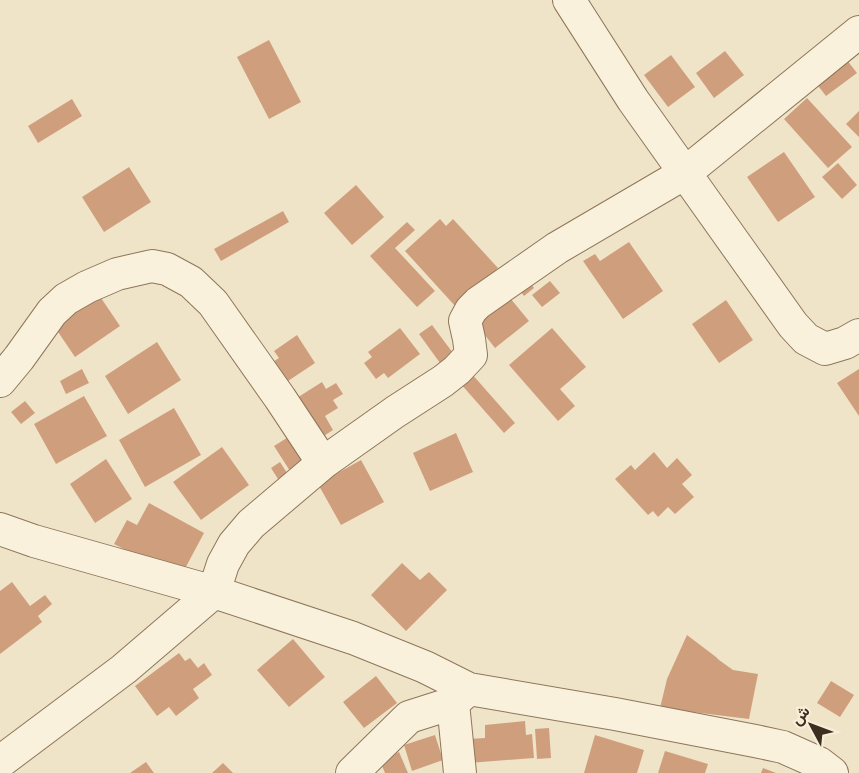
<svg xmlns="http://www.w3.org/2000/svg" width="859" height="773" viewBox="0 0 859 773" font-family="'Noto Serif',Vazirmatn,serif">
<rect width="100%" height="100%" fill="#f0e4c8"/>
<path fill="#cf9f7d" d="M 269,40 L 301,102 L 269,119 L 237,57 Z
M 725,51 L 744,75 L 714,98 L 696,73 Z
M 671,55 L 695,87 L 668,107 L 644,75 Z
M 843,55 L 857,73 L 826,96 L 812,78 Z
M 807,98 L 852,147 L 828,168 L 784,119 Z
M 72,99 L 82,116 L 38,143 L 28,126 Z
M 859,111 L 859,137 L 846,124 Z
M 784,152 L 815,197 L 778,222 L 747,177 Z
M 838,163 L 857,185 L 842,199 L 822,177 Z
M 129,167 L 151,202 L 104,232 L 82,197 Z
M 356,185 L 384,217 L 352,245 L 324,213 Z
M 283,211 L 289,222 L 221,261 L 214,249 Z
M 440,219 L 446,226 L 453,219 L 498,268 L 456,307 L 405,251 Z
M 407,222 L 415,230 L 395,248 L 435,291 L 417,307 L 370,256 Z
M 629,242 L 663,291 L 623,319 L 583,261 L 595,254 L 600,261 Z
M 528,280 L 534,288 L 524,296 L 517,287 Z
M 550,281 L 560,293 L 542,307 L 532,295 Z
M 506,293 L 529,321 L 495,348 L 473,320 Z
M 99,295 L 120,326 L 75,357 L 54,326 Z
M 726,300 L 753,340 L 719,363 L 692,324 Z
M 432,325 L 453,353 L 440,363 L 419,334 Z
M 400,328 L 420,354 L 388,378 L 384,373 L 376,379 L 364,363 L 372,357 L 368,352 Z
M 552,328 L 586,367 L 560,389 L 575,406 L 558,421 L 509,365 Z
M 297,335 L 315,363 L 276,389 L 263,368 L 279,358 L 274,351 Z
M 157,342 L 181,380 L 128,414 L 105,376 Z
M 82,369 L 89,383 L 66,394 L 60,381 Z
M 859,369 L 859,416 L 837,383 Z
M 471,373 L 515,423 L 504,433 L 460,383 Z
M 322,382 L 326,389 L 336,383 L 343,394 L 333,400 L 338,408 L 325,416 L 333,430 L 316,441 L 292,401 Z
M 84,396 L 107,436 L 56,464 L 34,424 Z
M 25,401 L 35,413 L 21,424 L 11,412 Z
M 174,408 L 201,455 L 145,487 L 119,440 Z
M 456,433 L 473,472 L 430,491 L 413,453 Z
M 290,436 L 306,461 L 290,471 L 274,446 Z
M 222,447 L 249,485 L 201,520 L 173,482 Z
M 654,452 L 667,468 L 677,458 L 692,475 L 682,484 L 694,497 L 675,514 L 668,507 L 658,517 L 653,511 L 648,515 L 615,479 L 631,465 L 635,470 Z
M 106,459 L 132,499 L 95,523 L 70,484 Z
M 361,460 L 384,502 L 341,525 L 318,484 Z
M 280,462 L 287,473 L 278,479 L 271,468 Z
M 149,503 L 204,533 L 180,578 L 114,544 L 127,520 L 137,525 Z
M 402,563 L 420,580 L 429,572 L 447,590 L 406,631 L 371,595 Z
M 12,582 L 30,606 L 45,595 L 52,604 L 38,616 L 42,622 L 0,654 L 0,591 Z
M 687,635 L 716,657 L 719,660 L 733,670 L 758,674 L 749,719 L 660,708 L 667,679 Z
M 293,639 L 325,677 L 289,707 L 257,670 Z
M 179,653 L 185,661 L 190,658 L 198,668 L 204,663 L 212,675 L 193,689 L 199,698 L 176,716 L 169,707 L 157,716 L 135,686 Z
M 376,676 L 397,703 L 364,728 L 343,702 Z
M 831,681 L 854,695 L 840,717 L 817,703 Z
M 525,721 L 526,735 L 532,734 L 534,758 L 469,763 L 468,739 L 485,738 L 485,725 Z
M 549,728 L 551,758 L 537,759 L 535,729 Z
M 435,735 L 443,760 L 412,771 L 404,745 Z
M 595,735 L 644,750 L 637,773 L 584,773 Z
M 665,751 L 708,764 L 705,773 L 658,773 Z
M 399,752 L 408,773 L 385,773 L 380,761 Z
M 146,762 L 154,773 L 130,773 Z
M 223,763 L 233,773 L 212,773 Z
M 763,768 L 776,773 L 761,773 Z"/>
<g fill="none" stroke-linecap="round" stroke-linejoin="round">
<g stroke="#8d765c" stroke-width="34">
<path id="minor" d="M 569,0 L 633,100 L 793,325 L 806,339 L 825,349 L 845,343 L 859,335
M 0,381 L 19,358 L 52,312 L 66,299 L 87,287 L 117,274 L 152,266 L 167,269 L 191,282 L 213,303 L 280,398 L 323,463
M 0,529 L 34,541 L 214,592 L 353,638 L 425,667 L 469,689 L 615,714 L 755,741 L 783,747 L 819,763 L 832,773
M 453,703 L 460,773
M 0,762 L 124,669 L 214,592 L 223,564 L 234,544 L 251,524 L 323,463 L 395,412 L 443,381 L 457,370 L 471,355 L 469,339 L 465,321 L 471,310 L 478,303 L 557,248 L 685,173 L 859,32
M 352,773 L 409,717 L 453,703 L 469,689"/>
</g>
<use href="#minor" stroke="#faf1dc" stroke-width="32"/>
</g>
<g transform="translate(811 725) rotate(311)" stroke="#f7eed8" stroke-width="4.5" paint-order="stroke">
<path d="M0-4.5L10 22L0 15L-10 22Z" fill="#3d2e20"/>
<text y="-9" font-size="16" font-weight="bold" text-anchor="middle" fill="#3d2e20">ش</text>
</g>
</svg>
